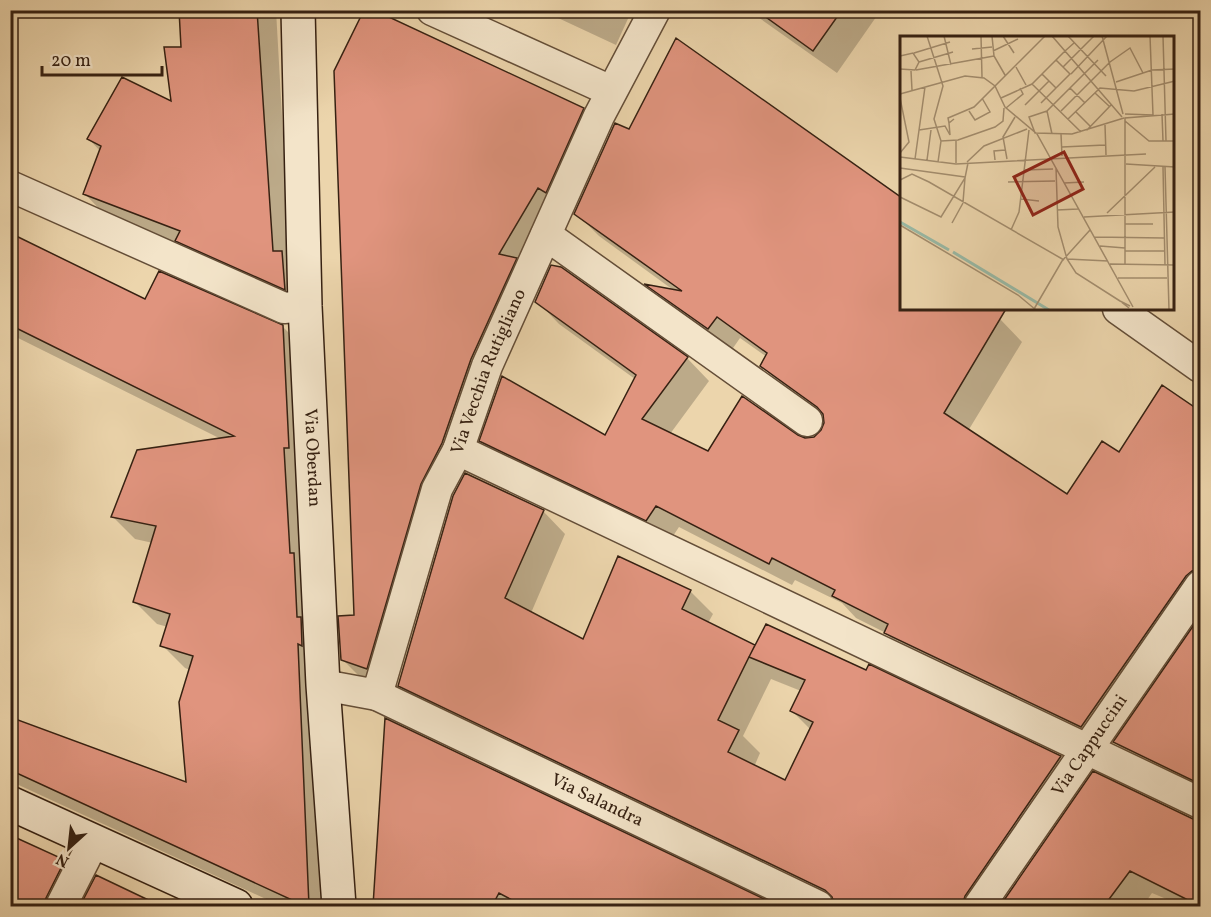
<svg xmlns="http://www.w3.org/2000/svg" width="1211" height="917" viewBox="0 0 1211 917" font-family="Vollkorn,serif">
<rect width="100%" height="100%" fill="#ecd5ac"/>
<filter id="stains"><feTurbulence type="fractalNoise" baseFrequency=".00333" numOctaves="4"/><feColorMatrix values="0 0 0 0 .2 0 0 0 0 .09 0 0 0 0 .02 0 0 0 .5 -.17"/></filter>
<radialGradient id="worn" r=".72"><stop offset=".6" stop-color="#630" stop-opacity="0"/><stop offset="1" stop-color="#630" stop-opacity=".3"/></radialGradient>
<path fill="#0003" fill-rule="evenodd" d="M 180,10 L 276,10 L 285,169 L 306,310 L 198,262 L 180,244 L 106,216 L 85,194 L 100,151 L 89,139 L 172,103 L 182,48 Z
M 541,10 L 632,10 L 616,45 Z
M 748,10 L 881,10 L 837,73 Z
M 335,72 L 583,109 L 606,132 L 494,382 L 443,507 L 365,682 L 342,659 L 356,616 Z
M 630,131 L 902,199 L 902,309 L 985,309 L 1000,319 L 1022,342 L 968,431 L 1067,496 L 1119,454 L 1162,387 L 1200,413 L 1200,609 L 1104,749 L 908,656 L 886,633 L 856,618 L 842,603 L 795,580 L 792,585 L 679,527 L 669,542 L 504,463 L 481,441 L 605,437 L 635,379 L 559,324 L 537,301 L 687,358 L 709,381 L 670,434 L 709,453 L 814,438 L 823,431 L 826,423 L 825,417 L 784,388 L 762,366 L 767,357 L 740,338 L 731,351 L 668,306 L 649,286 L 676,292 L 599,236 L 576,213 Z
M 10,234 L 146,301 L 282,326 L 305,349 L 330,906 L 281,906 L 10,781 L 10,718 L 187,784 L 190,670 L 185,668 L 162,645 L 168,627 L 157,624 L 135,602 L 153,543 L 135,539 L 113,517 L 221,439 L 10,334 Z
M 543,511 L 565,534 L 531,613 L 584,641 L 690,591 L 713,614 L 708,623 L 756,647 L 867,672 L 869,666 L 1061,757 L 1083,780 L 995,906 L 836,906 L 422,708 L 399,685 ZM 771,679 L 801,691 L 792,711 L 811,730 L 785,782 L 754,767 L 760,753 L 743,736 Z
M 1200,618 L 1200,795 L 1137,765 L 1115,742 Z
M 387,720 L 776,906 L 375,906 Z
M 1094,773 L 1193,820 L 1200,821 L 1200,879 L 1183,906 L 1152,893 L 1143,906 L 1001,906 Z
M 10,836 L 64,862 L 86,884 L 75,906 L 10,906 Z
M 97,877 L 158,906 L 82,906 Z"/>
<path fill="#e0947e" stroke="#362112" stroke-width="1.5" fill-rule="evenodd" d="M 179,10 L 257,10 L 273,251 L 282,251 L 285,290 L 175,241 L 180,231 L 83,194 L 101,146 L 87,139 L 122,77 L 171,101 L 164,47 L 181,47 Z
M 364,10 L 374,10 L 584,108 L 546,193 L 538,188 L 499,254 L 517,258 L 471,359 L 442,443 L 421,484 L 367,669 L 341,660 L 338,616 L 354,615 L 334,71 Z
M 756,10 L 842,10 L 813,51 Z
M 676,38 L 902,198 L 902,309 L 1006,309 L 944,413 L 1067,494 L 1102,441 L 1119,452 L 1162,385 L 1200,411 L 1200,569 L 1192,571 L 1186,576 L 1081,727 L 884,633 L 888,624 L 832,596 L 835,590 L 772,558 L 769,564 L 656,506 L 646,521 L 479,441 L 502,376 L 605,435 L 636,375 L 535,302 L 551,265 L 561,267 L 688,357 L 642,419 L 708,451 L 742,396 L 798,435 L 805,438 L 814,437 L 821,430 L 824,423 L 823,414 L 817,407 L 760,366 L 767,353 L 717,317 L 708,329 L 644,284 L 682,291 L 574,214 L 615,123 L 629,129 Z
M 10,233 L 145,299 L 159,271 L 283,325 L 289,448 L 284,448 L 290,553 L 294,553 L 297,617 L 301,617 L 302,646 L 298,644 L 309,906 L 305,906 L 10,770 L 10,717 L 186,782 L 179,702 L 193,656 L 160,646 L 170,614 L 133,602 L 156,526 L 111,517 L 137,450 L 234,436 L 10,325 Z
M 465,473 L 544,510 L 505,598 L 583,639 L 618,556 L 691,590 L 682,609 L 755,645 L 749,657 L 766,624 L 866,670 L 869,664 L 1061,756 L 965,896 L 962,906 L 835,906 L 832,897 L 825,890 L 398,686 L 453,496 ZM 749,657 L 805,680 L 790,711 L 813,722 L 785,780 L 728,752 L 739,730 L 718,720 Z
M 1200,616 L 1200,784 L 1113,742 Z
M 385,718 L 779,906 L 523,906 L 499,893 L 492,906 L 373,906 Z
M 1093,771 L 1193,819 L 1200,820 L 1200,906 L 1130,871 L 1104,906 L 1000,906 Z
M 10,835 L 65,860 L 46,898 L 44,906 L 10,906 Z
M 96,875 L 161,906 L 80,906 Z"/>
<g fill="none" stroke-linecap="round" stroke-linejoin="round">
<g stroke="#644e38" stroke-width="33">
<g id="street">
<path d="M 432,10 L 611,91"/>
<path d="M 10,186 L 284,308 L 305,306"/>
<path d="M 546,235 L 807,421"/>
<path d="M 1118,309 L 1200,367"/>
<path d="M 458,450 L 1200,803"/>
<path id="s1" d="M 323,685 L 377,695 L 437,489 L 458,450 L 487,366 L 599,116 L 655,10"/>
<path id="s2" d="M 377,695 L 818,906"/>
<path d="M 61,906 L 94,841"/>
<path id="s3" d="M 979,906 L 1200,586"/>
</g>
</g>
<g stroke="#362112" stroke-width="36">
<g id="secondary">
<path id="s4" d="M 298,10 L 305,306 L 323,685 L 339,906"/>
<path d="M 10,803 L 236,906"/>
</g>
</g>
<use href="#street" stroke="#f3e4c9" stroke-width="30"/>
<use href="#secondary" stroke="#f3e4c9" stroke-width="33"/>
</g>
<g text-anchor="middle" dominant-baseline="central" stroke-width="6" stroke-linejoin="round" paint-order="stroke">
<g font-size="18" fill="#362112" stroke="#f3e4c9">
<text stroke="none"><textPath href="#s1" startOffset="398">Via Vecchia Rutigliano</textPath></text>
<text stroke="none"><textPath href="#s4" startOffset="448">Via Oberdan</textPath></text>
<text stroke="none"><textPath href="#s3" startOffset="195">Via Cappuccini</textPath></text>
<text stroke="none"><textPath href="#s2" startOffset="244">Via Salandra</textPath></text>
</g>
</g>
<g transform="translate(900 36)">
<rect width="274" height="274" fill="#ecd5ac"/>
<path fill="none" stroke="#99b9a5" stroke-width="3" d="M 0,186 L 49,214M 53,216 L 149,274"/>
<path fill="none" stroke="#a38d6e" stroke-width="1.5" d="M 27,0 L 43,50 L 34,83 L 41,105 L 58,104 L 95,91 L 103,85 L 104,72M 44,0 L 51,29M 81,0 L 82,41M 92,0 L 94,20 L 105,39M 103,0 L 114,17M 152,0 L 222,81M 168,0 L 206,40M 202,0 L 223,78M 250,0 L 253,79M 263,0 L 266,105M 72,13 L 92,11M 93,15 L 118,3M 14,17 L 50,6M 0,20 L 13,17 L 19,26 L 15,34 L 0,33M 156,24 L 170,38 L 156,52 L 142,38 L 165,15 L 174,7M 19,26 L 53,16M 116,31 L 126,49M 163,31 L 194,0M 16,34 L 94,20M 11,35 L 12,54M 171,38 L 207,0M 216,46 L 252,34 L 275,33M 132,48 L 181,96M 170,52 L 185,67M 195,57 L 209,70M 0,58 L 65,40 L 84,42 L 95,50 L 105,71 L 137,98 L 233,271M 0,62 L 9,106 L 0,117M 101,62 L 132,48 L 142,38M 141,67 L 156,52M 125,69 L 149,45M 106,72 L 123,58 L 120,52M 69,75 L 75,84 L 90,76 L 82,62M 147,75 L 129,81 L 135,97 L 172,98 L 224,82M 161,75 L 210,26 L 230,12 L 243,37M 176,76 L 190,90M 225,78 L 253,79M 262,78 L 263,105M 168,83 L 200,52 L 234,55 L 275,45M 225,85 L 249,105 L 275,105M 49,87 L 48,82 L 74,71 L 145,0M 205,89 L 206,119M 19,94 L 45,90 L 50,99 L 49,87 L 54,83M 187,94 L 211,69M 152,98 L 147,75 L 198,24M 161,98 L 162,120M 56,105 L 56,127M 162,111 L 205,109M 0,121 L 56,128 L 246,118M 15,123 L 25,51M 107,123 L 103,101 L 115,81M 27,124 L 31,94M 95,124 L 94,115 L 105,114M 38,126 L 41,105M 67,126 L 84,110 L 127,93M 226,128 L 275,131M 263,131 L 265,229M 265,131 L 269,274M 0,132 L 65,141M 156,132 L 158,191 L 167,223 L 176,237 L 220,265M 125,134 L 153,133M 0,144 L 12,138 L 29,146 L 164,224M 108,146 L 155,145M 164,147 L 184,146M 0,161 L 41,181 L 65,142 L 68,127M 121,163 L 139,165M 63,166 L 65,142M 157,174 L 178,173M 207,177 L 255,131M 184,181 L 275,176M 52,187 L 63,167M 225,188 L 253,188M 0,189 L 118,259 L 136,274M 111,194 L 119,176 L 129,94M 194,201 L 264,202M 200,210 L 225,212M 225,215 L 264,215M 167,223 L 208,225M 210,228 L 275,229M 225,229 L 225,82 L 275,78M 218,242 L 267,242M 229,272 L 220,265 L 230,270M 134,273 L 162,225 L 190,194"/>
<path fill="#8f2418" fill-opacity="0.15" stroke="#8f2418" stroke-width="3" d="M 164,116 L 183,153 L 133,179 L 114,141 Z"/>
<rect width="274" height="274" fill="none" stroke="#362112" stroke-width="3"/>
</g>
<rect width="1211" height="917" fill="none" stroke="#ecd5ac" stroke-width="36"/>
<rect x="12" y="12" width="1187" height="893" fill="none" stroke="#362112" stroke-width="3"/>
<rect x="18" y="18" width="1175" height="881" fill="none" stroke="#362112" stroke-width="1.5"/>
<g transform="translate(69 848) rotate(207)" stroke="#f3e4c9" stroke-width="4.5" paint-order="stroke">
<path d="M0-4.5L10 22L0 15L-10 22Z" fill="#362112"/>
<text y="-9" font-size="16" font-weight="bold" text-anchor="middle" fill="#362112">N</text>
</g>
<path d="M42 66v9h120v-9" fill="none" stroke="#362112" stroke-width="3"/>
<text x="51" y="66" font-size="18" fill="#362112" stroke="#f3e4c9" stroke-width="4.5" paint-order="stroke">20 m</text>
<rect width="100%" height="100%" filter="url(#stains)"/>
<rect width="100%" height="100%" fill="url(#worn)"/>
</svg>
